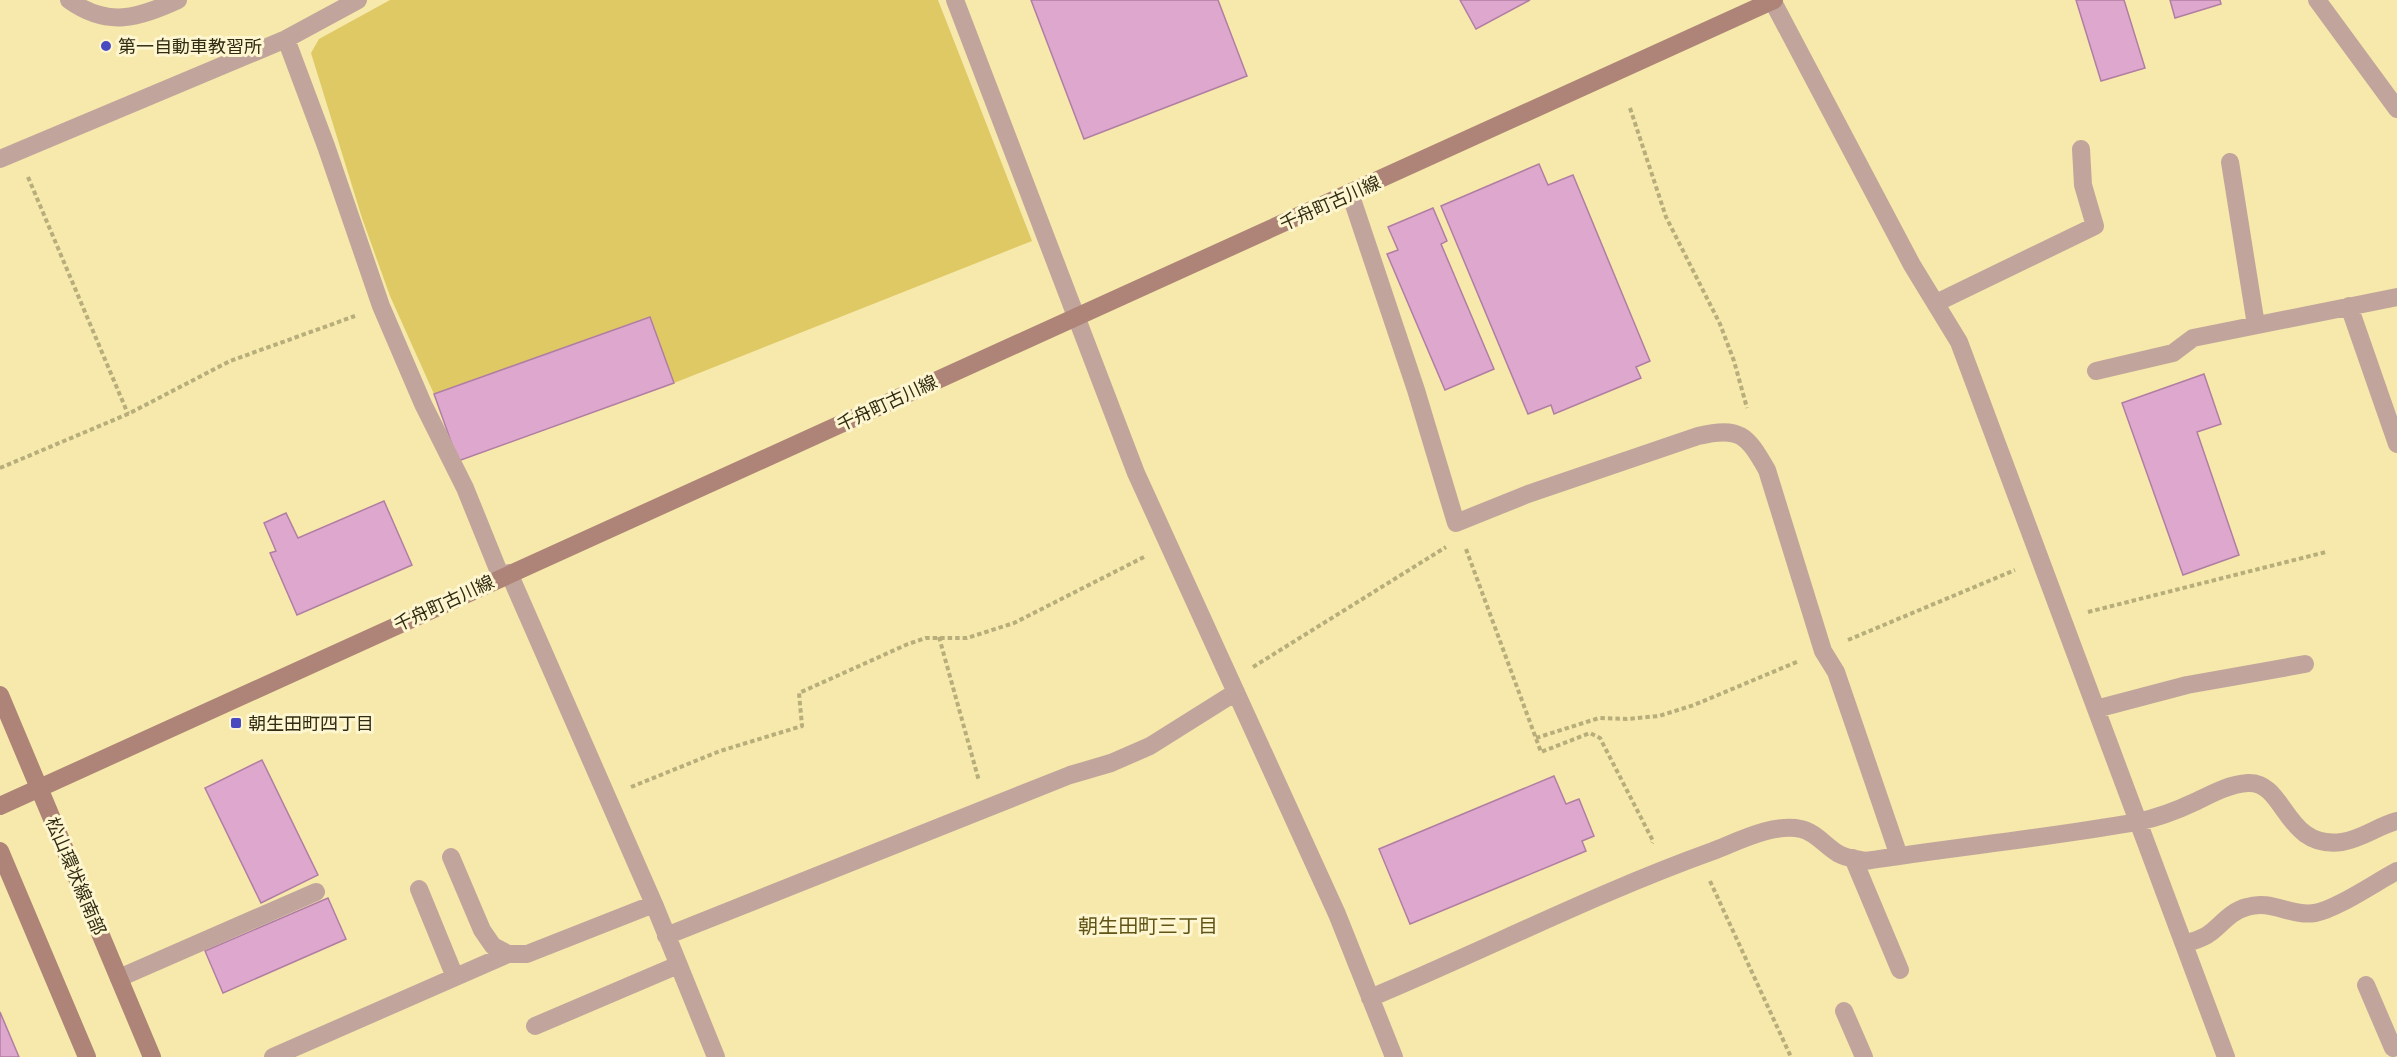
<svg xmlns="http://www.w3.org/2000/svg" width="2397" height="1057" viewBox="0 0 2397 1057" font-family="'Asap Condensed','Noto Sans JP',sans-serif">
<rect width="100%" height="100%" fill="#f6e9ab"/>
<path fill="#dfc965" d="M 390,0 L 938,0 L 1032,241 L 674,383 L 649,317 L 434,394 L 390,296 L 362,218 L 311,53 L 319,39 Z"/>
<path fill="#dea8ce" stroke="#b17ea3" stroke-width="1.5" d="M 1031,0 L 1218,0 L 1247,76 L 1084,139 Z
M 1460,0 L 1530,0 L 1476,29 Z
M 2076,0 L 2124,0 L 2145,68 L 2101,81 Z
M 2170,0 L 2220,0 L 2221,4 L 2175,18 Z
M 1539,164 L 1548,185 L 1573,175 L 1650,361 L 1636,367 L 1641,378 L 1554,414 L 1551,405 L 1528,414 L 1441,206 Z
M 1433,208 L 1447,241 L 1441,244 L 1494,369 L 1445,390 L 1387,254 L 1398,250 L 1388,227 Z
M 650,317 L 674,383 L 458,461 L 434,394 Z
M 2204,374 L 2221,424 L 2197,432 L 2239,555 L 2183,575 L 2122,403 Z
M 384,501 L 412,565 L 297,615 L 270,553 L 276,551 L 264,523 L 286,513 L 298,538 Z
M 262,760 L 318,875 L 261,903 L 205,788 Z
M 1554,776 L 1566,804 L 1579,799 L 1594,836 L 1582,841 L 1586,851 L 1410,924 L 1379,849 Z
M 328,898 L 346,939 L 223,993 L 205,951 Z
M 0,1012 L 19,1057 L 0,1057 Z"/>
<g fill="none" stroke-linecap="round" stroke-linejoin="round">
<path stroke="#b8ae7b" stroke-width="4" stroke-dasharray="4.5 3" stroke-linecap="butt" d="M 1630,108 L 1666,217 L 1720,324 L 1734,361 L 1747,408
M 28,177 L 128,414
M 0,468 L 128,414 L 230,361 L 355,316
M 1466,549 L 1541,752 L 1590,733 L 1600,738 L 1653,841 L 1652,843
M 2088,612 L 2326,552
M 939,637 L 979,781
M 1848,640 L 2015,570
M 1253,667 L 1446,547
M 1536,738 L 1599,718 L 1627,719 L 1659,716 L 1694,705 L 1799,661
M 631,787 L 720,751 L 802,726 L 799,693 L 908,644 L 926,638 L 967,638 L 1014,623 L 1144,557
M 1710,881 L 1791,1057"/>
<path stroke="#c1a59c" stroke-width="18" d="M 69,0 C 108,28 138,18 178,0"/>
<path stroke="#c1a59c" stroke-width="18" d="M 955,0 L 1136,473 L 1337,914 L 1394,1057
M 1772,0 L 1912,265 L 1959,342 L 2226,1057
M 2317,0 L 2397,109
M 286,39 L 326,146 L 381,306 L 423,404 L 465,488 L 501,577
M 0,159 L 286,39 L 358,0
M 2230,162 L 2256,325
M 1350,193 L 1416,390 L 1456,523 L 1528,494 L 1698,436 C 1740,426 1747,435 1767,470 L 1823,651 L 1836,672 L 1899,856
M 1936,303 L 2095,226 L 2083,185 L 2081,149
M 2349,306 L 2397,444
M 2096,371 L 2173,353 L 2193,338 L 2397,297
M 509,573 L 654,904 L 716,1057
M 2096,709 L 2187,685 L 2305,664
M 451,857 L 482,930 L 493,946 L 508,954
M 1853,858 L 1900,970
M 419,889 L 455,977
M 666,936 L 1070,775 L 1111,763 L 1150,746 L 1236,692
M 2184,944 C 2193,941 2203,939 2210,933 C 2222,924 2231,911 2247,907 C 2271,899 2291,917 2315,913 C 2337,909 2376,882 2397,871
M 119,978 L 316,892
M 2366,985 L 2393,1048
M 1370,998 C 1485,950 1596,893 1713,851 C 1739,841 1773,823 1801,829 C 1816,832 1826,847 1839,854 C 1846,858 1857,859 1865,861 C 1955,847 2047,838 2137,822 C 2157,818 2178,810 2197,801 C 2213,793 2230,784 2248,783 C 2286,781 2284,850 2342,842 C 2362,839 2378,826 2397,821
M 1844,1011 L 1864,1057
M 535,1026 L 678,965
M 273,1057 L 508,954 L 527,954 L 654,904"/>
<path stroke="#ad8477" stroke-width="18" d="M 0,695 L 152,1057
M 0,806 L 1774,0
M 0,851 L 87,1057"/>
</g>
<g fill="#4a4ac0" stroke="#fef6d1" stroke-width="2">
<circle cx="106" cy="46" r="6"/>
<rect x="230" y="717" width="12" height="12" rx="3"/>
</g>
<g text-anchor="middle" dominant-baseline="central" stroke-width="6" stroke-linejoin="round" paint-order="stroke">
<g font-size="18" fill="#302b12" stroke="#fef6d1" text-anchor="start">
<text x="118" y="46">第一自動車教習所</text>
<text x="248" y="723">朝生田町四丁目</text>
</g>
<g font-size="18" fill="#302b12" stroke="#fef6d1">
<text transform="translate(1330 203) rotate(-24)">千舟町古川線</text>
<text transform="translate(887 403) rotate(-25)">千舟町古川線</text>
<text transform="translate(444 603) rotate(-25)">千舟町古川線</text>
<text transform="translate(76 876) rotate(67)">松山環状線南部</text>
</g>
<g font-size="20" fill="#615417" stroke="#fef6d1">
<text x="1148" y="925">朝生田町三丁目</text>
</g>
</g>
</svg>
